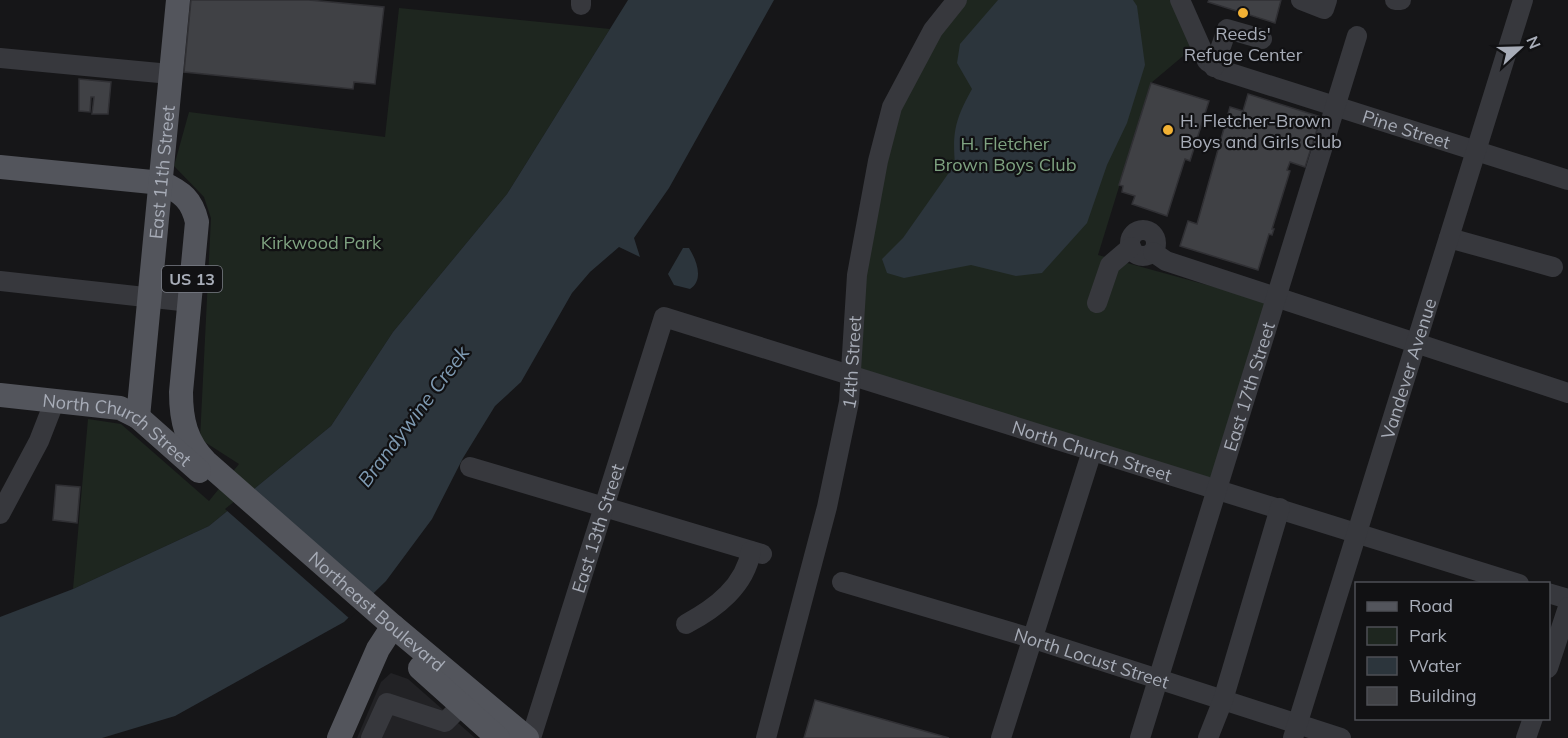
<svg xmlns="http://www.w3.org/2000/svg" width="1568" height="738" viewBox="0 0 1568 738" font-family="Mulish,sans-serif">
<rect width="100%" height="100%" fill="#161618"/>
<path fill="#222225" d="M 391,673 L 408,679 L 475,738 L 357,738 L 381,682 Z"/>
<path fill="#1e261f" d="M 961,0 L 1174,0 L 1195,46 L 1151,83 L 1098,255 L 1269,302 L 1213,481 L 859,370 L 869,237 L 891,112 Z
M 399,8 L 610,29 L 507,194 L 393,332 L 331,426 L 209,526 L 73,589 L 88,419 L 121,424 L 209,501 L 239,464 L 200,439 L 211,218 L 204,197 L 174,166 L 189,112 L 385,137 Z"/>
<path fill="#2c353c" d="M 628,0 L 774,0 L 669,188 L 634,238 L 640,257 L 619,247 L 590,272 L 572,293 L 521,382 L 495,406 L 463,458 L 432,519 L 386,581 L 344,622 L 175,716 L 102,738 L 0,738 L 0,617 L 73,589 L 209,526 L 331,426 L 393,332 L 507,194 Z
M 998,0 L 1133,0 L 1137,6 L 1145,65 L 1127,123 L 1107,165 L 1087,223 L 1042,273 L 1016,276 L 971,265 L 904,278 L 887,273 L 882,259 L 903,238 L 955,164 C 952,131 956,118 972,89 L 957,63 L 960,44 Z
M 683,248 L 689,248 C 697,261 704,280 690,289 L 674,285 L 668,274 Z"/>
<path fill="#161618" d="M 251,488 L 372,595 L 350,619 L 225,509 Z"/>
<path fill="#404145" stroke="#303034" stroke-width="1.5" d="M 191,0 L 309,0 L 384,7 L 375,84 L 354,82 L 353,89 L 184,72 Z
M 1209,0 L 1281,0 L 1275,23 L 1208,2 Z
M 79,79 L 111,82 L 108,114 L 92,114 L 94,97 L 91,97 L 90,112 L 79,111 Z
M 1151,83 L 1209,101 L 1190,161 L 1185,159 L 1167,216 L 1132,204 L 1135,196 L 1122,192 L 1123,186 L 1119,185 Z
M 1248,94 L 1321,117 L 1305,167 L 1290,162 L 1287,170 L 1290,171 L 1272,229 L 1274,229 L 1272,235 L 1269,234 L 1258,270 L 1180,246 L 1188,221 L 1197,224 L 1230,107 L 1243,111 Z
M 56,485 L 80,487 L 77,523 L 53,520 Z
M 815,700 L 949,738 L 804,738 Z"/>
<g fill="none" stroke-linecap="round" stroke-linejoin="round">
<g stroke="#37383d" stroke-width="20">
<path id="s1" d="M 1180,0 L 1207,61 L 1221,70 L 1568,180"/>
<path d="M 1301,0 L 1324,9 L 1327,0"/>
<path d="M 1395,0 L 1401,0"/>
<path d="M 581,5 L 581,0"/>
<path d="M 0,58 L 170,74"/>
<path d="M 1214,67 L 1227,29 L 1262,39"/>
<circle cx="1143" cy="243" r="13"/>
<path d="M 1449,238 L 1553,267"/>
<path d="M 1153,252 L 1166,261 L 1568,393"/>
<path d="M 0,281 L 190,302"/>
<path d="M 1097,303 L 1110,265 L 1131,247"/>
<path d="M 470,467 L 762,554"/>
<path d="M 0,514 L 39,441 L 55,400"/>
<path id="s2" d="M 842,582 L 1031,638 L 1341,738"/>
<path d="M 1548,593 L 1568,599"/>
<path d="M 686,624 C 716,608 745,586 751,551"/>
<path d="M 1548,668 L 1568,607"/>
<path d="M 371,738 L 387,703 L 445,722 L 462,705"/>
<path id="s3" d="M 531,738 L 664,317 L 1519,584"/>
<path id="s4" d="M 766,738 L 827,507 L 849,402 L 857,275 L 878,161 L 892,107 L 933,30 L 957,0"/>
<path d="M 1001,738 L 1092,451"/>
<path id="s5" d="M 1140,738 L 1357,36"/>
<path d="M 1208,738 L 1223,700 L 1280,508"/>
<path id="s6" d="M 1293,738 L 1523,0"/>
<path d="M 1526,738 L 1533,718"/>
</g>
<g stroke="#53555c" stroke-width="24">
<path id="s7" d="M 0,167 L 162,183 C 182,192 192,200 197,222 L 181,392 C 181,420 186,442 206,462 L 393,626 L 527,738"/>
<path id="s8" d="M 0,395 L 120,408 L 138,417 L 199,471"/>
<path id="s9" d="M 138,417 L 178,0"/>
<path d="M 420,668 L 498,738"/>
<path d="M 339,738 L 378,649 L 393,626"/>
</g>
</g>
<g fill="#f2b134" stroke="#111113" stroke-width="2">
<circle cx="1243" cy="13" r="6"/>
<circle cx="1168" cy="130" r="6"/>
</g>
<g text-anchor="middle" dominant-baseline="central" stroke-width="4.5" stroke-linejoin="round" paint-order="stroke">
<rect fill="#111113" stroke="#7b7e86" stroke-width="1.5" x="162" y="266" width="60" height="26" rx="4.5"/>
<g font-size="16" font-weight="bold" fill="#a8adb8">
<text x="192" y="279">US 13</text>
</g>
<g font-size="18" fill="#a8adb8" stroke="#111113">
<text x="1243" y="33">Reeds'<tspan x="1243" dy="21">Refuge Center</tspan></text>
<text x="1180" y="120" text-anchor="start">H. Fletcher-Brown<tspan x="1180" dy="21">Boys and Girls Club</tspan></text>
</g>
<g font-size="18" fill="#a8adb8" stroke="#111113">
<text stroke="none"><textPath href="#s1" startOffset="278">Pine Street</textPath></text>
<text stroke="none"><textPath href="#s9" startOffset="246">East 11th Street</textPath></text>
<text stroke="none"><textPath href="#s4" startOffset="386">14th Street</textPath></text>
<text stroke="none"><textPath href="#s6" startOffset="387">Vandever Avenue</textPath></text>
<text stroke="none"><textPath href="#s5" startOffset="368">East 17th Street</textPath></text>
<text stroke="none"><textPath href="#s8" startOffset="126">North Church Street</textPath></text>
<text stroke="none"><textPath href="#s3" startOffset="890">North Church Street</textPath></text>
<text stroke="none"><textPath href="#s3" startOffset="220">East 13th Street</textPath></text>
<text stroke="none"><textPath href="#s7" startOffset="692">Northeast Boulevard</textPath></text>
<text stroke="none"><textPath href="#s2" startOffset="261">North Locust Street</textPath></text>
</g>
<g font-size="18" fill="#7fa381" stroke="#111113">
<text x="1005" y="143">H. Fletcher<tspan x="1005" dy="21">Brown Boys Club</tspan></text>
<text x="321" y="242">Kirkwood Park</text>
</g>
<g font-size="20" font-style="italic" fill="#7f9bb3" stroke="#111113">
<text transform="translate(413 416) rotate(-53)">Brandywine Creek</text>
</g>
</g>
<rect x="1355" y="582" width="195" height="138" fill="#111113" stroke="#4d4f55" stroke-width="1.5"/>
<rect x="1367" y="602" width="30" height="9" fill="#53555c" stroke="#4d4f55" stroke-width="1.5"/>
<text x="1409" y="612" font-size="18" fill="#a8adb8">Road</text>
<rect x="1367" y="627" width="30" height="18" fill="#1e261f" stroke="#4d4f55" stroke-width="1.5"/>
<text x="1409" y="642" font-size="18" fill="#a8adb8">Park</text>
<rect x="1367" y="657" width="30" height="18" fill="#2c353c" stroke="#4d4f55" stroke-width="1.5"/>
<text x="1409" y="672" font-size="18" fill="#a8adb8">Water</text>
<rect x="1367" y="687" width="30" height="18" fill="#404145" stroke="#4d4f55" stroke-width="1.5"/>
<text x="1409" y="702" font-size="18" fill="#a8adb8">Building</text>
<g transform="translate(1520 48) rotate(68)" stroke="#111113" stroke-width="4.5" paint-order="stroke">
<path d="M0-4.5L10 22L0 15L-10 22Z" fill="#a8adb8"/>
<text y="-9" font-size="16" font-weight="bold" text-anchor="middle" fill="#a8adb8">N</text>
</g>
</svg>
